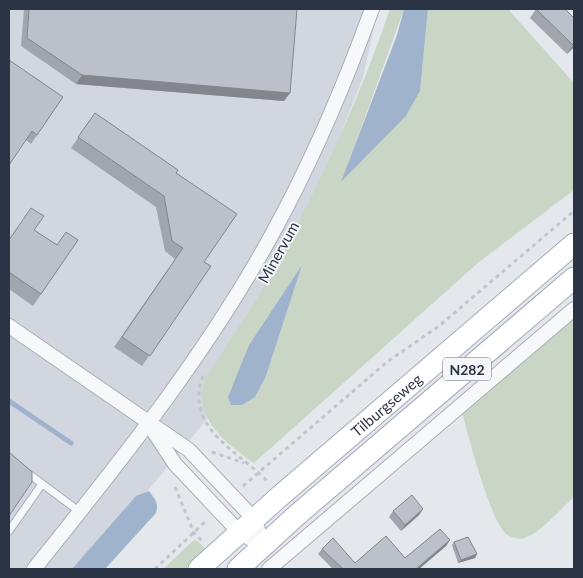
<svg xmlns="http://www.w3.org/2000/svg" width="583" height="578" viewBox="0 0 583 578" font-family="Lato,sans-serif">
<rect width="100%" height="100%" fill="#e4e7ec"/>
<path fill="#d2d6de" d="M 9,9 L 378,9 L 363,77 L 251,366 L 83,569 L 9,569 Z"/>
<path fill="#c9d6c5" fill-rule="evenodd" d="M 390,9 L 404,9 L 342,181 L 406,116 L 420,91 L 428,9 L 508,9 L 574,83 L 574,190 L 479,262 L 254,463 C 228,445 193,419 204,382 C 206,374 214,366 218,359 C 231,338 246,317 259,295 C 311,204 356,109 390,9 ZM 301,267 L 266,376 L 242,405 L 232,405 L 249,345 Z
M 574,316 L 574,497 C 562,508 539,534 524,538 C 518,540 510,537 506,534 C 490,520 468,435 462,412 Z
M 195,539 L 207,550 L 186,569 L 163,569 Z"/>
<path fill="#9fb4cc" d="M 404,9 L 428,9 L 420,91 L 406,116 L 341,182 L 397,35 Z
M 302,265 L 266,376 L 255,397 L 242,405 L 231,405 L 228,397 L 249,345 Z
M 149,491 C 155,499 159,503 156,513 L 105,569 L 72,569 L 136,496 Z"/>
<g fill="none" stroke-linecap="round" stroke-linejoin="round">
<path stroke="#9fb4cc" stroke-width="5" d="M 9,401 L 71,443"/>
<g stroke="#a9aeb7" stroke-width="9">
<path id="service" d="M 25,471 L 80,512
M 9,531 L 42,484"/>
</g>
<g stroke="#a9aeb7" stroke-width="16">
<path id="minor" d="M 9,326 L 189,450 L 254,519 L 264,546
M 152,429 L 175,464 L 240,533 L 264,546
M 34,569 C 125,456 218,340 285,210 C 319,145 347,78 372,9
M 269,569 L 574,309"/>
</g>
<g stroke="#a3abb8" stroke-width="23">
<g id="primary">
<path id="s1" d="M 199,569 L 280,496 L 574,244"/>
<path d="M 238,569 L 297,515 L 574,278"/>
</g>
</g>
<path stroke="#c2c5cb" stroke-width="3" stroke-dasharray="4 4" stroke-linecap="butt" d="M 203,376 C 183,429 241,452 269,483
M 212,452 L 244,463
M 243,486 L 387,362 L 439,326 L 574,211
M 175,487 L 194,533 L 202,541
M 155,569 L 207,520"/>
<use href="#service" stroke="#f7f8fa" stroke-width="7"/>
<use href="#minor" stroke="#f7f8fa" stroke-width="14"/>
<use href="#primary" stroke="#fff" stroke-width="21"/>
</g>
<path fill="#a1a5ae" d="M 24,9 L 297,9 L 284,101 L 76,84 L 21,46 Z
M 536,9 L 574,18 L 574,47 L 567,54 L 530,18 Z
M 9,60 L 63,97 L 31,144 L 26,140 Z
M 95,113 L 176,173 L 204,262 L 211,266 L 142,366 L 114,347 L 175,259 L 165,251 L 156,207 L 71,148 Z
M 34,230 L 56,245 L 78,240 L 33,306 L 9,289 L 9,240 Z
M 423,509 L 419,515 L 401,531 L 389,517 L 393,511 Z
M 450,540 L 446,546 L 419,569 L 333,569 L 318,554 L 322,549 L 355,563 L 405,558 Z
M 454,542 L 477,554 L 475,558 L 458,563 L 452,545 Z"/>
<path fill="#83868d" d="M 574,44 L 574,47 L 567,54 Z
M 82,75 L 290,93 L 284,101 L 76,84 Z
M 423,509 L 419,515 L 401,531 L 405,525 Z
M 450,540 L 446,546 L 419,569 L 416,569 Z
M 477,554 L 475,558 L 458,563 L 461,560 Z"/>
<path fill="#bbc0ca" stroke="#83868d" d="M 29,9 L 297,9 L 290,93 L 82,75 L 27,38 Z
M 536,9 L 565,9 L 574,18 L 574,44 L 573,45 Z
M 9,60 L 63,97 L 37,135 L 32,131 L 9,165 Z
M 95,113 L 178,170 L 176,173 L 237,214 L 204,262 L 211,266 L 150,356 L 122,337 L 183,248 L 172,241 L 164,196 L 78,137 Z
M 31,208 L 44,216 L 34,230 L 57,245 L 66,232 L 78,240 L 41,294 L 9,272 L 9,240 Z
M 9,452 L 32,472 L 32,482 L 9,516 Z
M 412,495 L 423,509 L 405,525 L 393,511 Z
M 440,529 L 450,540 L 416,569 L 343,569 L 322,549 L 333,538 L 355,563 L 386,536 L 405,558 Z
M 468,537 L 477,554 L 461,560 L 454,542 Z"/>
<g text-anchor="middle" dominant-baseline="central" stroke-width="4" stroke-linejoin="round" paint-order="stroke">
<rect fill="#f4f6f9" stroke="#676e7b" stroke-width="1" x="443" y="357.5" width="48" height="23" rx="4"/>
<g font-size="14" font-weight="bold" fill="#2b3445">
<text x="467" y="369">N282</text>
</g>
<g font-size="15" fill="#2b3445" stroke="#f4f6f9">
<text transform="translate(278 252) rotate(-61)">Minervum</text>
<text stroke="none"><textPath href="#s1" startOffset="249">Tilburgseweg</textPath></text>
</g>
</g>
<rect width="583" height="578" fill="none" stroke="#2b3445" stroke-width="20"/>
</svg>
